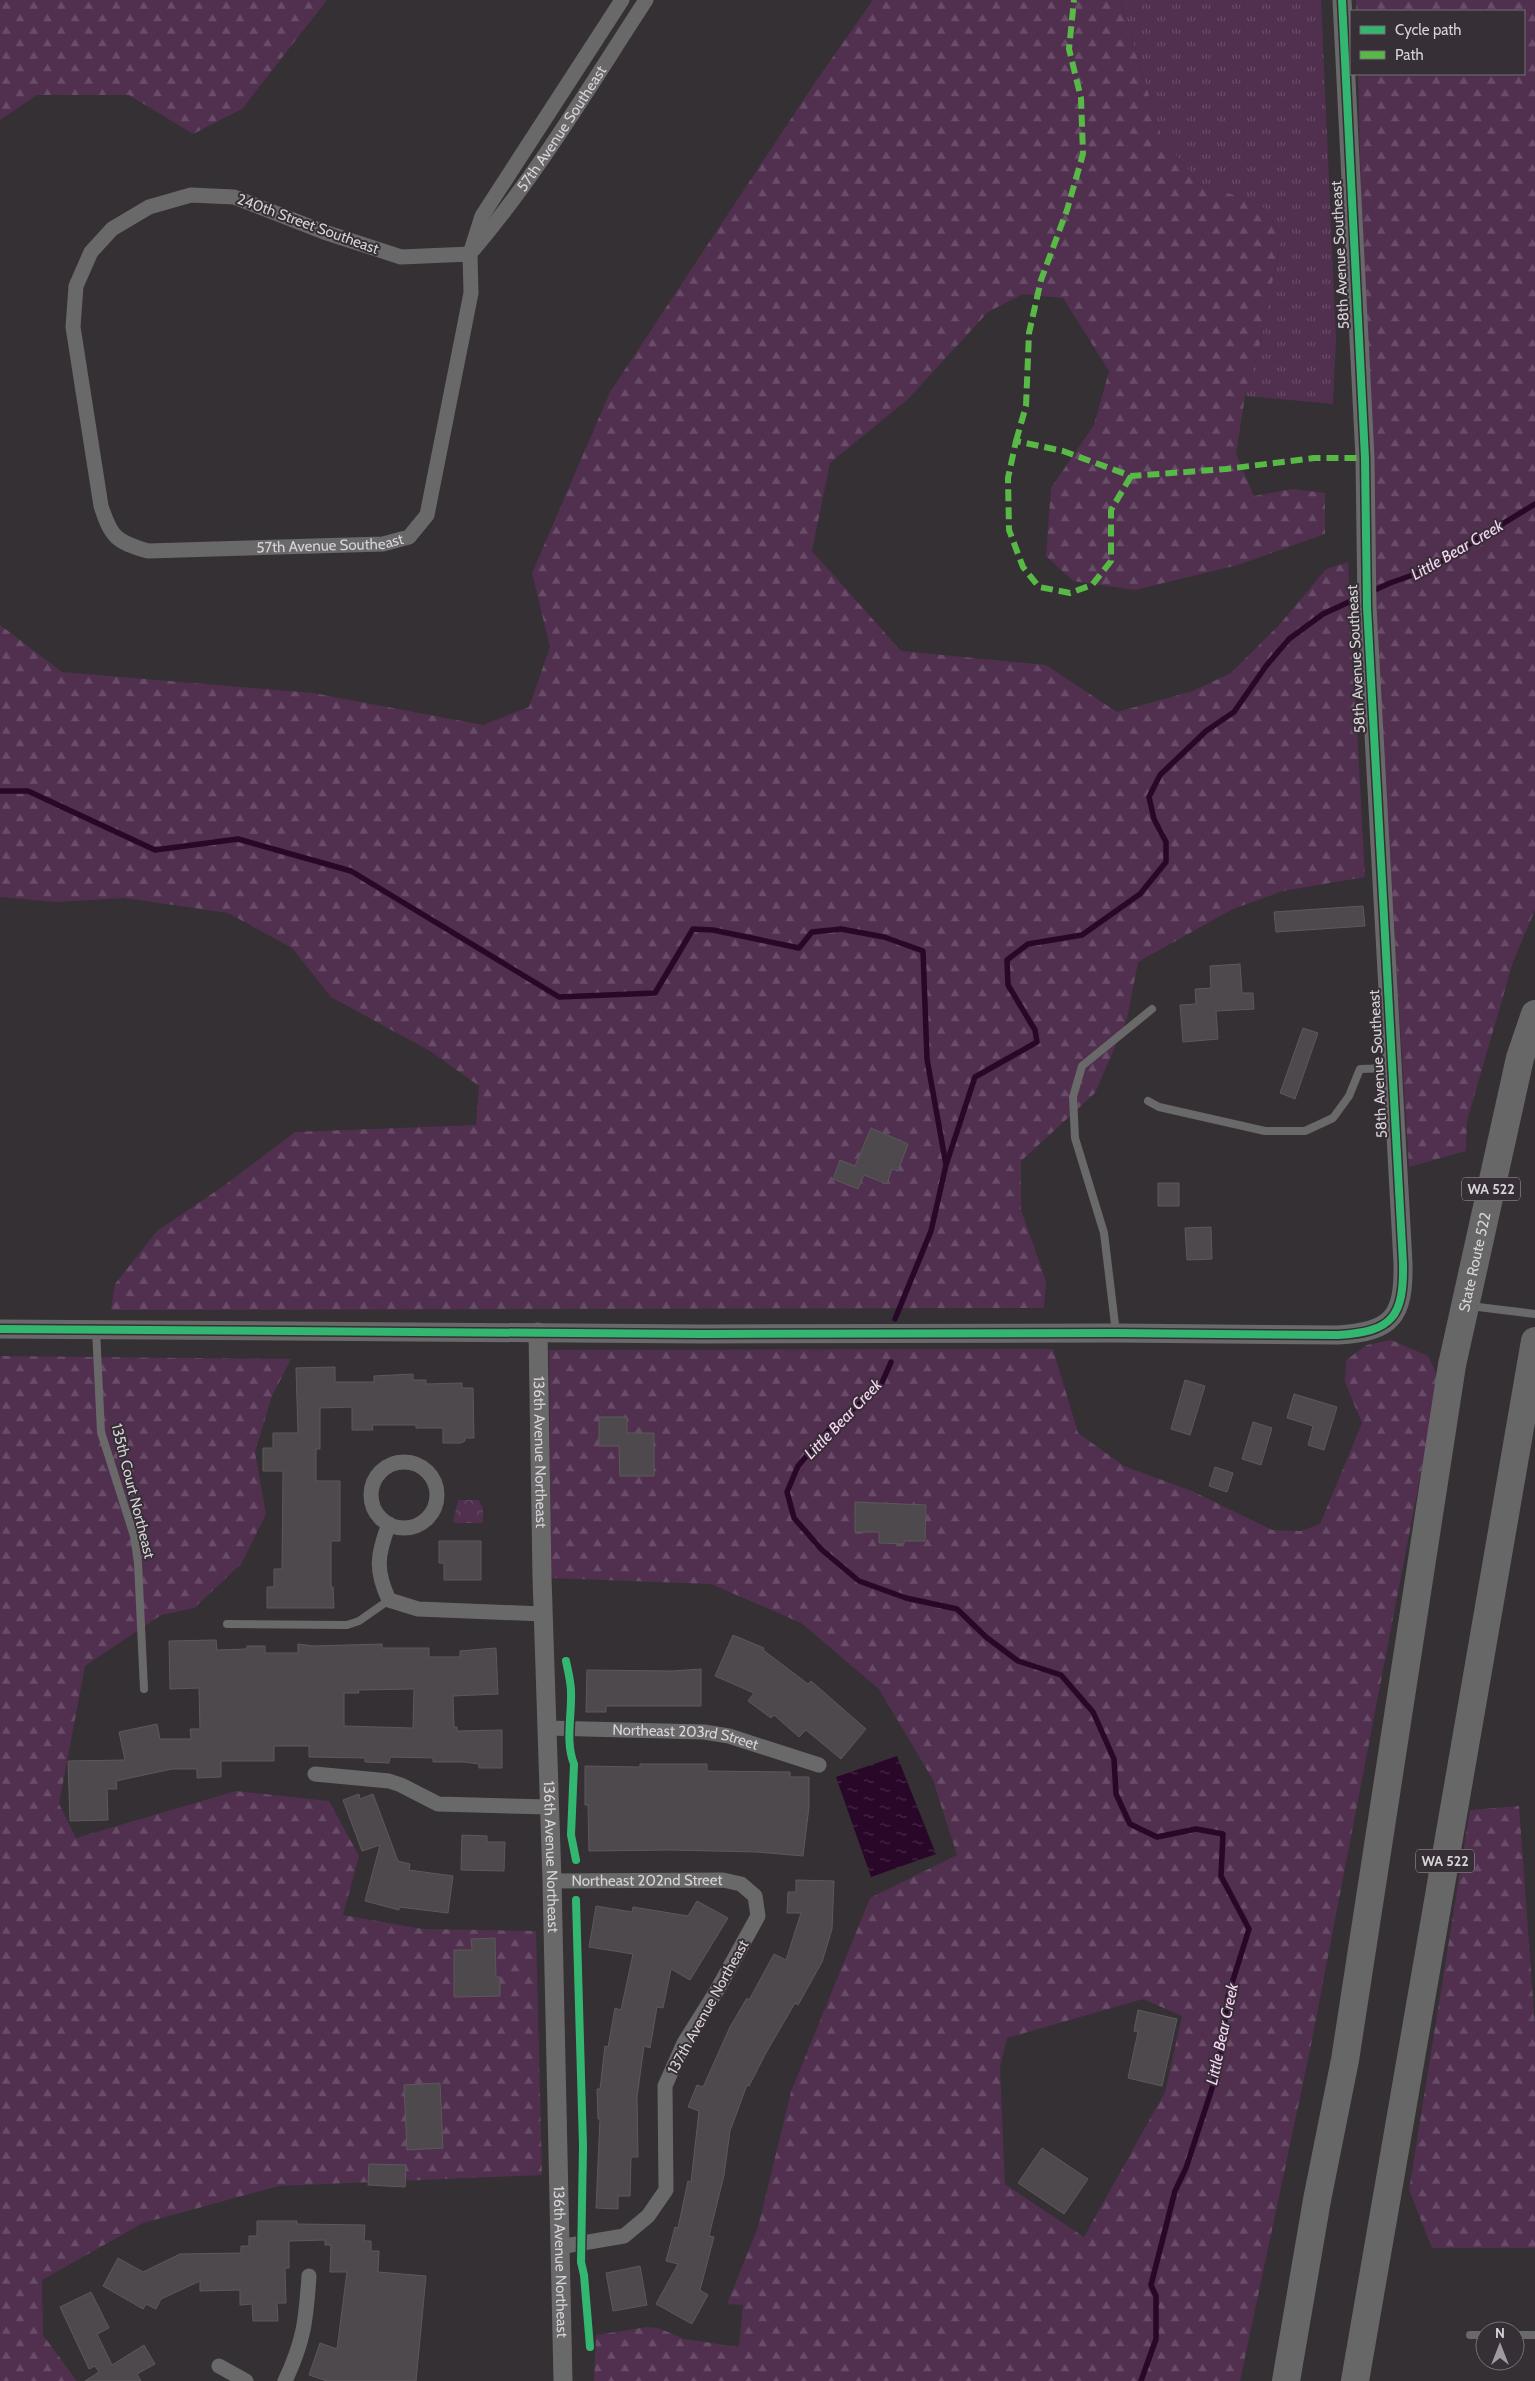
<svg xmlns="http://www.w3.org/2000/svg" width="1535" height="2381" viewBox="0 0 1535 2381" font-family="Cabin,sans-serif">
<defs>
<pattern id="grass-tufts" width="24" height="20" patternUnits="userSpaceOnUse" patternTransform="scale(1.25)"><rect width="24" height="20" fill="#502f4f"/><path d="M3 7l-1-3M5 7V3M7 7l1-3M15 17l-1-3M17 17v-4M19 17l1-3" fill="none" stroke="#684c68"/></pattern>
<pattern id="forest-firs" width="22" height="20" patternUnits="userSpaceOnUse" patternTransform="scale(1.25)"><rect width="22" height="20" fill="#502f4f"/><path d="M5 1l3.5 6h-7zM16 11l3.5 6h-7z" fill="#684c68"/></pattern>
<pattern id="park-crowns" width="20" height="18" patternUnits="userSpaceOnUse" patternTransform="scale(1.25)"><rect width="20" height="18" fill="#502f4f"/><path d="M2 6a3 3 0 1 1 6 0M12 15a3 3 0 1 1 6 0" fill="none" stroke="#684c68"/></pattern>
<pattern id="water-ripples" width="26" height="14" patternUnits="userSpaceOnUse" patternTransform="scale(1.25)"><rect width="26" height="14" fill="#290729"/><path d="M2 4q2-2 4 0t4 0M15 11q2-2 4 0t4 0" fill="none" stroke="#472a47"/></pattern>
</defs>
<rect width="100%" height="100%" fill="#353034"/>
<path fill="url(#grass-tufts)" d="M 1120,0 L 1321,0 L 1336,339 L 1333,404 L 1245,396 L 1258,353 L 1282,235 L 1260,203 L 1201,185 L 1162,138 Z"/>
<path fill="url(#forest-firs)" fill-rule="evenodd" d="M 0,0 L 327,0 L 242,109 L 193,134 L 129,95 L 37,95 L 0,120 Z
M 873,0 L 1120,0 L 1162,138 L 1201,185 L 1260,203 L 1282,235 L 1258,353 L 1245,396 L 1236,454 L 1254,496 L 1293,489 L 1325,493 L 1325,534 L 1238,565 L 1135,590 L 1073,581 L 1046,556 L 1051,488 L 1094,425 L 1109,371 L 1063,298 L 1023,294 L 988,312 L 908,399 L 830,463 L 812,551 L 901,651 L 1046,665 L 1117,712 L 1193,691 L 1231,673 L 1280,624 L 1326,569 L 1348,562 L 1365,877 L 1283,891 L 1233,909 L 1138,962 L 1127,1019 L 1095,1093 L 1021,1161 L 1021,1210 L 1046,1281 L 1044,1308 L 111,1310 L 115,1284 L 157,1231 L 225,1185 L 295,1132 L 476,1125 L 479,1086 L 430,1051 L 331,997 L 292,948 L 228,913 L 125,898 L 55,902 L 0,897 L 0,625 L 62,672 L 313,693 L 483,725 L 529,707 L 550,647 L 532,573 L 610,392 L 816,81 Z
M 1356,0 L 1535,0 L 1535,910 L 1513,962 L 1467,1121 L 1466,1151 L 1409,1167 L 1370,548 L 1358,74 L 1524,74 L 1524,11 L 1356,11 Z
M 1391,1340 L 1428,1356 L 1439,1379 L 1310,2050 L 1240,2381 L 594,2381 L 596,2335 L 647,2327 L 658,2328 L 685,2339 L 739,2347 L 743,2305 L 727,2304 L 758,2227 L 791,2092 L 870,1898 L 957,1855 L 933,1780 L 879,1689 L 801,1623 L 711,1584 L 551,1578 L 549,1350 L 1053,1349 L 1078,1433 L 1124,1466 L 1192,1491 L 1272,1530 L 1301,1531 L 1320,1524 L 1362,1423 L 1345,1382 L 1346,1360 L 1367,1345 ZM 1143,1999 L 1182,2016 L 1165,2092 L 1084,2237 L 1005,2184 L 1000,2067 L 1007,2038 Z
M 0,1356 L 291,1359 L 272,1396 L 255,1452 L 266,1514 L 241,1564 L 194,1608 L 161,1615 L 85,1666 L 59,1804 L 76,1838 L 236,1791 L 329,1801 L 359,1856 L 343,1915 L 423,1929 L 536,1931 L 542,2175 L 279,2186 L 143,2223 L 42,2280 L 43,2335 L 77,2381 L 0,2381 Z
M 1519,1806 L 1535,2026 L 1535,2248 L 1432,2248 L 1409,2190 L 1470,1810 Z"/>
<path fill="url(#park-crowns)" d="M 458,1500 L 479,1500 L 483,1509 L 483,1523 L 453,1523 Z"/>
<path fill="url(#water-ripples)" d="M 897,1756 L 936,1854 L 871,1877 L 836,1777 Z"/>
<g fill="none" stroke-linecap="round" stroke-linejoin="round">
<path stroke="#290729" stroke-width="5.5" d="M 0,791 L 28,791 L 155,850 L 238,839 L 351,871 L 559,997 L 655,993 L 693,929 L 713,930 L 799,948 L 812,932 L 841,929 L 884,937 L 923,951 L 927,1059 L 946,1165
M 895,1319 L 931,1231 L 946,1165 L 975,1077 L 1037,1042 L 1035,1030 L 1008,985 L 1007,960 L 1028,944 L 1082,935 L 1140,894 L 1166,862 L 1166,842 L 1154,819 L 1149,797 L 1160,775 L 1206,731 L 1234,712 L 1266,666 L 1289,639 L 1323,614 L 1390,583 L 1427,570 L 1535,504
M 891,1362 L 881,1385 L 828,1431 L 798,1466 L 787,1492 L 794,1518 L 822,1550 L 859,1581 L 906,1598 L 957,1609 L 986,1637 L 1018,1661 L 1061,1675 L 1093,1712 L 1114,1759 L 1116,1794 L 1130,1824 L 1157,1837 L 1196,1829 L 1223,1834 L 1221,1876 L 1249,1929 L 1228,1996 L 1219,2067 L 1186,2168 L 1175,2191 L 1151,2285 L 1156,2296 L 1156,2339 L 1141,2381"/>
</g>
<path fill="#4d494d" stroke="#5c585b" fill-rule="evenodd" d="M 1363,906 L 1365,926 L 1276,932 L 1274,912 Z
M 1240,964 L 1242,993 L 1253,993 L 1254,1009 L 1216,1011 L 1218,1039 L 1183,1042 L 1180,1005 L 1196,1004 L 1195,989 L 1211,988 L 1210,966 Z
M 1303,1028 L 1318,1033 L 1295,1099 L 1280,1093 Z
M 871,1128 L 908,1144 L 898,1171 L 892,1169 L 887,1184 L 864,1175 L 858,1189 L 833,1179 L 840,1160 L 855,1166 Z
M 1158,1183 L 1179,1183 L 1179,1206 L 1158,1206 Z
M 1211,1227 L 1212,1259 L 1187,1260 L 1185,1228 Z
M 335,1367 L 335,1382 L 374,1382 L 374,1376 L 413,1374 L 413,1380 L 426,1380 L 426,1384 L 462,1383 L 462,1388 L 473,1388 L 474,1438 L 465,1438 L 465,1441 L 461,1443 L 443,1443 L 443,1428 L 416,1428 L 416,1425 L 372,1425 L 373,1430 L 352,1430 L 352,1407 L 320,1408 L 320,1449 L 316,1449 L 316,1481 L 340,1481 L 340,1541 L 331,1541 L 331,1587 L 333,1587 L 334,1608 L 267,1608 L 267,1587 L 274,1587 L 274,1569 L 282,1569 L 283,1471 L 263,1471 L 263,1448 L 273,1448 L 273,1433 L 298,1433 L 296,1368 Z
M 1185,1380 L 1205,1386 L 1190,1435 L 1171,1429 Z
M 1294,1394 L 1337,1407 L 1324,1450 L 1308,1445 L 1313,1426 L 1287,1418 Z
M 599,1417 L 627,1417 L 627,1433 L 654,1433 L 654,1476 L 620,1476 L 619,1446 L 599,1446 Z
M 1253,1422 L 1272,1428 L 1261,1465 L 1242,1459 Z
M 1215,1467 L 1233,1473 L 1227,1492 L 1209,1486 Z
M 855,1502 L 926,1505 L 925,1541 L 904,1541 L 904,1544 L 879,1543 L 879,1532 L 855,1532 Z
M 439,1541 L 481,1541 L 481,1580 L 444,1580 L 444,1563 L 439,1563 Z
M 733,1635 L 764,1648 L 763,1650 L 808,1684 L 811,1681 L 866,1729 L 841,1759 L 806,1730 L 799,1737 L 774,1715 L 771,1718 L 748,1701 L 754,1693 L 715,1676 Z
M 216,1640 L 217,1650 L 247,1649 L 247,1646 L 265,1646 L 265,1653 L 298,1653 L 298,1644 L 313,1646 L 382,1644 L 382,1648 L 429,1648 L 429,1657 L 460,1657 L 460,1651 L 496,1648 L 498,1694 L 453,1696 L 454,1727 L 457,1727 L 457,1731 L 502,1730 L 502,1768 L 479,1768 L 479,1764 L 464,1762 L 433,1762 L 433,1758 L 390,1757 L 389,1763 L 365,1762 L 365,1758 L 309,1757 L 309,1746 L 274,1746 L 274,1761 L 221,1761 L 221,1777 L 197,1778 L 197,1769 L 172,1769 L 116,1781 L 117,1789 L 107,1789 L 108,1820 L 70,1821 L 68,1761 L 125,1760 L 119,1732 L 157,1724 L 160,1739 L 191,1739 L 190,1729 L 200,1729 L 199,1688 L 170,1689 L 169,1641 ZM 414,1689 L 413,1728 L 344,1726 L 344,1693 L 359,1693 L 358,1690 Z
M 701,1669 L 701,1706 L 606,1706 L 606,1712 L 586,1712 L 587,1670 L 672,1671 Z
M 640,1764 L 707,1764 L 707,1771 L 790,1772 L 790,1777 L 809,1777 L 809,1807 L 803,1856 L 757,1852 L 670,1850 L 589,1851 L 588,1805 L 585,1805 L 585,1766 L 640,1767 Z
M 359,1794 L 360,1799 L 373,1794 L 398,1861 L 410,1864 L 409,1870 L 453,1876 L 448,1913 L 399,1907 L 399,1910 L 365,1901 L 380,1845 L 362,1851 L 343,1800 Z
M 462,1835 L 487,1836 L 487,1842 L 505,1842 L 504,1871 L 461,1870 Z
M 796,1880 L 834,1881 L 832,1929 L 822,1962 L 798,2005 L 795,2003 L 767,2051 L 749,2086 L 747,2085 L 730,2131 L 724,2175 L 709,2236 L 714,2237 L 700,2290 L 708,2295 L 692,2324 L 656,2304 L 678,2264 L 666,2261 L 675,2227 L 678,2228 L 688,2181 L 691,2182 L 699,2111 L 688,2107 L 697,2085 L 703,2087 L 730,2027 L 747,1998 L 749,2000 L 774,1954 L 786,1960 L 801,1913 L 787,1913 L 788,1892 L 796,1892 Z
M 697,1901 L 728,1918 L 690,1980 L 671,1969 L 663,2008 L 657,2007 L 650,2048 L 644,2046 L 637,2097 L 638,2157 L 631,2157 L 630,2196 L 618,2196 L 618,2209 L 596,2208 L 600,2119 L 598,2119 L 597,2089 L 600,2089 L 605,2046 L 608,2047 L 615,2008 L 621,2010 L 633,1954 L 589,1947 L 596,1906 L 632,1912 L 633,1907 L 688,1916 Z
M 495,1938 L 496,1977 L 500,1977 L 500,1996 L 454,1997 L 454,1950 L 472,1950 L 471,1939 Z
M 1138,2010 L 1177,2019 L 1162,2086 L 1128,2078 L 1138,2032 L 1134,2031 Z
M 440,2083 L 443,2148 L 407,2150 L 404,2085 Z
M 1042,2148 L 1088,2179 L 1064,2214 L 1018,2183 Z
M 369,2164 L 406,2165 L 405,2187 L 368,2185 Z
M 257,2221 L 297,2221 L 297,2224 L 365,2225 L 364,2241 L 371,2241 L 371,2251 L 379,2251 L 378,2272 L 426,2276 L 416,2381 L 327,2381 L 309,2375 L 320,2343 L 337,2349 L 347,2272 L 330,2272 L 331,2245 L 325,2245 L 325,2240 L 289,2241 L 289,2268 L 285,2268 L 286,2303 L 277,2303 L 278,2321 L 253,2321 L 252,2304 L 240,2305 L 240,2290 L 200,2291 L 200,2281 L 161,2299 L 156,2309 L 146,2304 L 143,2309 L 103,2286 L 118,2258 L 143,2272 L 180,2254 L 241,2253 L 241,2246 L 249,2246 L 249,2236 L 257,2236 Z
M 640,2266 L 647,2305 L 613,2311 L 606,2273 Z
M 91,2292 L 109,2328 L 97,2334 L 112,2365 L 144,2345 L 155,2364 L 137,2374 L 141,2381 L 85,2381 L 99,2372 L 95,2366 L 89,2369 L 60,2307 Z"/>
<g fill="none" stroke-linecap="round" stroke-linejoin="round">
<path stroke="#6a696a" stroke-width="8" d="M 1148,1101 L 1159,1107 L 1265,1131 L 1305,1131 L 1333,1118 L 1349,1096 L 1360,1069 L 1392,1068
M 1470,1306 L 1535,1314
M 96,1330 L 101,1432 L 134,1536 L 138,1563 L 144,1689
M 1116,1333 L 1104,1233 L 1075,1138 L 1073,1097 L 1082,1066 L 1152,1009
M 227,1624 L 347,1625 L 359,1621 L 389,1600
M 1470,2335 L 1485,2335
M 1515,2335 L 1535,2335"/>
<g stroke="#6a696a" stroke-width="15">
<path id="s1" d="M 474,249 C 539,172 591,84 646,0"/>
<path id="s2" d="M 470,254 L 401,257 L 324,232 L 234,197 L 191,195 L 149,207 L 112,229 L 91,252 L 76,286 L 73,327 L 101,506 C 111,537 116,542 148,551 L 383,544 L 409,537 L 427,515 L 471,293 L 470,254 L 482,216 L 622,0"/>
<circle cx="404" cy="1495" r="33"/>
<path d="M 389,1524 C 377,1555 375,1570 389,1600 L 418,1609 L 543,1614"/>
<path id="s3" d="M 547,1728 L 704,1732 L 729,1736 L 819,1765"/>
<path d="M 315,1774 L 389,1781 L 401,1785 L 438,1804 L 549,1807"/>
<path id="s4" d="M 552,1881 L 723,1880 L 741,1884 L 755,1896 L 758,1916 L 716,1992 L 684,2043 L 665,2086 L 666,2190 L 648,2216 L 624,2236 L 559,2247"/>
<path d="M 219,2366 L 246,2381"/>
<path d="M 285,2381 C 304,2341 306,2320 309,2276"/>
</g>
<g stroke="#6a696a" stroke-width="19">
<path d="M 0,1329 L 701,1334 L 1116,1333 L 1338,1335 C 1393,1332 1404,1316 1403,1263 L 1367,607 L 1365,458 L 1342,0"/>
<path id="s5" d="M 538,1332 L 542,1577 L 552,1881 L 563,2381"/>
</g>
<g stroke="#686768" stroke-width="28">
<path id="s6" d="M 1286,2381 L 1317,2200 L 1345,2060 L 1452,1365 L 1520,1058 L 1535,1014"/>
<path d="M 1355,2381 L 1535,1341"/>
</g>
<path stroke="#58b947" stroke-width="6" stroke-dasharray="12 6" stroke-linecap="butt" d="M 1016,441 L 1026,406 L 1029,333 L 1041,280 L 1067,210 L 1083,154 L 1081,98 L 1069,49 L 1074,0
M 1131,476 L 1111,510 L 1111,561 L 1092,585 L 1070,593 L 1039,587 L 1023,567 L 1009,530 L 1008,478 L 1016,441 L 1063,451 L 1131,476 L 1226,469 L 1314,458 L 1365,458"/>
<g stroke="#362f35" stroke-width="11">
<path id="cycleway" d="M 0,1329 L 701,1334 L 1116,1333 L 1338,1335 C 1393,1332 1404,1316 1403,1263 L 1367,607 L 1365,458 L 1342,0
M 566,1661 C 568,1671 571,1682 571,1692 C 572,1715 565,1742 574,1764 L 571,1835 L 576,1860
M 576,1900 L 583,2146 L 581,2262 L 584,2275 L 590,2347"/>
</g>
<use href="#cycleway" stroke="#33b770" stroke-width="8"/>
</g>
<g text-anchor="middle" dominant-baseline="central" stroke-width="4" stroke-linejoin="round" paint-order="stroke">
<g fill="#362f35" stroke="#a7a2a6" stroke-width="1">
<rect x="1462" y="1177.5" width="58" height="23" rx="4"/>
<rect x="1416" y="1849.5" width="58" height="23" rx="4"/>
</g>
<g font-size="14" font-weight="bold" fill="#d7d3d7">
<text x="1491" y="1189">WA 522</text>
<text x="1445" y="1861">WA 522</text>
</g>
<g font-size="15" fill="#d7d3d7" stroke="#362f35">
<text stroke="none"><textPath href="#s1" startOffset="149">57th Avenue Southeast</textPath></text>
<text transform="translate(308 224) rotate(20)">240th Street Southeast</text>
<text transform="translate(1340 255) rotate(-93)">58th Avenue Southeast</text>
<text stroke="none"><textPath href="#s2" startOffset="919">57th Avenue Southeast</textPath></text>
<text transform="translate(1356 659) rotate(-93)">58th Avenue Southeast</text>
<text transform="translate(1378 1064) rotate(-93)">58th Avenue Southeast</text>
<text stroke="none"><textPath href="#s6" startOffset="1135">State Route 522</textPath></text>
<text stroke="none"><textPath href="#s5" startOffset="120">136th Avenue Northeast</textPath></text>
<text transform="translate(133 1491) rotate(76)">135th Court Northeast</text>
<text stroke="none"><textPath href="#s3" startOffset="139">Northeast 203rd Street</textPath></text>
<text stroke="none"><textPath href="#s5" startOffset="525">136th Avenue Northeast</textPath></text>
<text stroke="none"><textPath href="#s4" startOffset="95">Northeast 202nd Street</textPath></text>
<text transform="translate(708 2007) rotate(-61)">137th Avenue Northeast</text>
<text stroke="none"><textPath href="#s5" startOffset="930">136th Avenue Northeast</textPath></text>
</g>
<g font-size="16" font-style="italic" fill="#fad1f8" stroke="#362f35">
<text transform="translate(1457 550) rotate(-30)">Little Bear Creek</text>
<text transform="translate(843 1419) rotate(-46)">Little Bear Creek</text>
<text transform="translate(1222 2034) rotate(-78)">Little Bear Creek</text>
</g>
</g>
<rect x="1350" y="10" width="175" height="65" fill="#362f35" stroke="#767176"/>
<rect x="1360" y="26" width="25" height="8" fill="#33b770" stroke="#767176"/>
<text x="1395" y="35" font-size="15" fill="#d7d3d7">Cycle path</text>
<rect x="1360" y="51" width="25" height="8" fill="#58b947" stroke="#767176"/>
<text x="1395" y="60" font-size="15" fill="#d7d3d7">Path</text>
<g transform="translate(1500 2346)"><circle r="24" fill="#362f35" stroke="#767176"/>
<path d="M0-4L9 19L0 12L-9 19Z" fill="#9e9a9e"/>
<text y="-8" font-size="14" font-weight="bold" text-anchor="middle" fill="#d7d3d7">N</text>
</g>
</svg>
